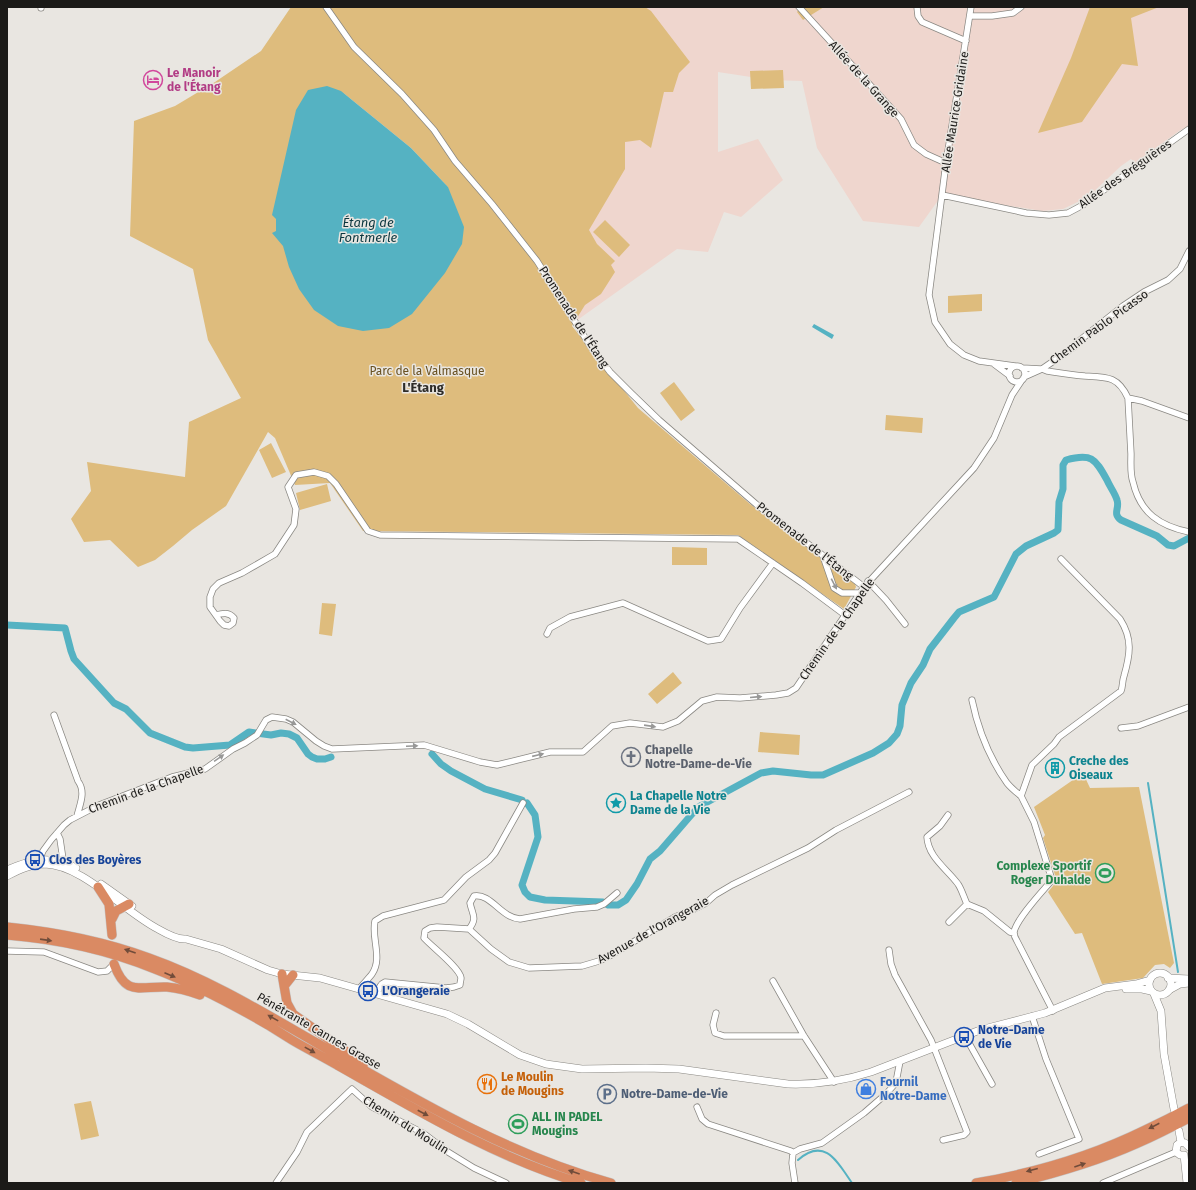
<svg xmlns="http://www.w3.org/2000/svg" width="1196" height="1190" viewBox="0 0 1196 1190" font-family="'Fira Sans',sans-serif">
<rect width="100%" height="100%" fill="#e9e6e1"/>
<path fill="#efd6ce" d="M 327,7 L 1189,7 L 1189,126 L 1179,131 L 1135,163 L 1131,159 L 1121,166 L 1088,197 L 1063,209 L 1042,211 L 942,195 L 919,227 L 863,221 L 817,148 L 802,81 L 771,80 L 718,72 L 718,152 L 758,139 L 783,180 L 741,217 L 724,212 L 708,252 L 677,249 L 576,321 Z"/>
<path fill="#debc7d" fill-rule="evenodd" d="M 291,7 L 645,7 L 651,11 L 690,62 L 679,73 L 673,92 L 664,92 L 651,148 L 640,140 L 625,142 L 625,169 L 589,230 L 597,244 L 615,261 L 611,265 L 615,272 L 601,294 L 585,305 L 572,326 L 638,408 L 750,504 L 855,584 L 856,587 L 844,609 L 738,535 L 363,531 L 330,483 L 295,485 L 275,438 L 268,432 L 226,506 L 192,530 L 173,546 L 155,560 L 138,567 L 110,540 L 84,542 L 71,519 L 91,491 L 87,462 L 185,477 L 189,422 L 241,398 L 208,340 L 193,269 L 130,236 L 134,121 L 175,106 L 215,82 L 261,51 ZM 341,91 L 411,148 L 448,187 Z
M 797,7 L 824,7 L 803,20 L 797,12 L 799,9 Z
M 1090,7 L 1159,7 L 1131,18 L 1138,66 L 1122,64 L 1082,122 L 1038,133 L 1071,58 Z
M 783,70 L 784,88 L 751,89 L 750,71 Z
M 605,220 L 630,245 L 619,257 L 593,232 Z
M 982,294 L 982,311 L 948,313 L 948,296 Z
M 674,382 L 695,410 L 681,421 L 660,393 Z
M 886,415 L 923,418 L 922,433 L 885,430 Z
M 271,443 L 286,472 L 272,478 L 259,450 Z
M 327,484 L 331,501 L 300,510 L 296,493 Z
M 672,547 L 707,548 L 707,565 L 672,565 Z
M 322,603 L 336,604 L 332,636 L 319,634 Z
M 673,672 L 682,683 L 657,704 L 648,694 Z
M 760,732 L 800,735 L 799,755 L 758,752 Z
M 1083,773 L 1090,788 L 1139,787 L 1174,963 L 1170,968 L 1164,964 L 1155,965 L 1143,978 L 1102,984 L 1082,933 L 1075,934 L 1048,892 L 1057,881 L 1043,838 L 1045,835 L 1034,807 Z
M 91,1101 L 99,1136 L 81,1140 L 74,1104 Z"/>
<path fill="#55b2c2" d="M 327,86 L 341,91 L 411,148 L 448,187 L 464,227 L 462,244 L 445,273 L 412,314 L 389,328 L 363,331 L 338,326 L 314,310 L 299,289 L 289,267 L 283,246 L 272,233 L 276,231 L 276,219 L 272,215 L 296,110 L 308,90 Z
M 814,324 L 834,335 L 832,339 L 812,327 Z"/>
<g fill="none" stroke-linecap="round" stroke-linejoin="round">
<path stroke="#55b2c2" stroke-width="2" d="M 1148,783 L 1178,972
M 798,1160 C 825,1136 838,1163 852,1183"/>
<path stroke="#55b2c2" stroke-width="7" d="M 7,625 L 65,628 L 71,651 L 74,659 L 114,703 L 126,709 L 150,733 L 185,747 L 193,748 L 230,745 L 249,732 L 271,735 L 281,733 L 289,734 L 297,738 L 308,754 L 312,757 L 317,759 L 325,759 L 331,757
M 432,754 L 441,764 L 451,771 L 485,789 L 522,800
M 527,803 L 535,815 L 538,837 L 522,885 L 525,892 L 530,897 L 545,900 L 603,902 L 608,905 L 618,905 L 626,900 L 637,884 L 650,859 L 660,851 L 692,814 L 700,806 L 761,773 L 773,771 L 811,775 L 823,775 L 873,753 L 889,743 L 897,734 L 900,726 L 902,705 L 911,683 L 923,665 L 930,649 L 954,618 L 959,612 L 994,597 L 1016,554 L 1026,546 L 1054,533 L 1058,530 L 1059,502 L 1063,489 L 1063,465 L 1066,460 C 1091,453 1095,458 1107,480 C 1110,487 1115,493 1117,500 C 1120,508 1112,514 1121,520 L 1157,536 L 1168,545 L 1174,546 L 1189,538"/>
<g stroke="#8a8883" stroke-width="7">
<path id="minor" d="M 326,7 L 354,47 L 402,94 L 434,130 L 455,161 L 492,204 L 537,261 L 589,344 L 610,372 L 631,393 L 659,420 L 756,504 L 864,587
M 799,7 L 892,109 L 901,119 L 914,145 L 926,154 L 946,163
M 917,7 L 918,16 L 922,22 L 966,41
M 971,7 L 946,163 L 929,295 L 935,322 L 950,344 L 964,355 L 979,361 L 1015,366
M 41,8 L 41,7
M 970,16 L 992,16 L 1013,13 L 1021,7
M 942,195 L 1026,213 L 1049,215 L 1068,213 L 1083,205 L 1189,129
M 994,364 L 1010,376
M1009 374a8 8 0 1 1 16 0a8 8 0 1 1-16 0Z
M 1022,368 L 1041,369
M 1042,369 L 1047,371 C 1060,373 1072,375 1085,376 C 1107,377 1118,376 1128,398 C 1129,417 1130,436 1131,454 C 1131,463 1130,474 1133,482 C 1140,513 1160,526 1189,532
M 1024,377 L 1042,369 L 1074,347 L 1079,341 L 1123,306 L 1144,292 L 1168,280 L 1180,269 L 1189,251
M 1128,398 L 1142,401 L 1189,418
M 823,556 L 834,588 L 842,593 L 859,593
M 868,581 L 886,600 L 905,624
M 216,615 C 223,613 229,612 234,618 L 233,623 L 229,626 L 224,625 L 220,621 L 210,607 L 210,597 L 213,589 L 219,583 L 242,573 L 275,554 L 294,525 L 296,509 L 288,487 L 296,475 L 314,472 L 328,476 L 336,484 L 368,531 L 380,535 L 738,539 L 802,583 L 845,615
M 547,634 L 550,628 L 570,617 L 623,603 L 708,641 L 721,639 L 740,608 L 773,563
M 972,700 C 978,729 990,759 1007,783 C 1011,788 1016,792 1021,796
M 54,715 L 78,781 C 86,792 80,804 77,816
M 1121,728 L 1138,726 L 1189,707
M 948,815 L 940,826 L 927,837 C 928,857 947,869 958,884 C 962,890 964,898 967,904
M 57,833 L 60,839 L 64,866
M 38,863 L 43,851 L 51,840 L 64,825 L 70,820 L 99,805 L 172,777 L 205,769 L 233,749 L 245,743 L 257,735 L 266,720 L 272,717 L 286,719 L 293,722 L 316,741 L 324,746 L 332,749 L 424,745 L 480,762 L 497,765 L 550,752 L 583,752 L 612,726 L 630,723 L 663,727 L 678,721 L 702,701 L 717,697 L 740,698 L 776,695 L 788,693 L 796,688 L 864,587 L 974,468 L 994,438 L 1012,395 L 1022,380
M 949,922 L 967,904 L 984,911 L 1010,932 L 1014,933
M 469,929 C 478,918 472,914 470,903 L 474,896 C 491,893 501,918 520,919 L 574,909 L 597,907 L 604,904 L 617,893
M 889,950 L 891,964 L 895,975 L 931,1040 L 967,1132 L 964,1135 L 943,1140
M 7,951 L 44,952 L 98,972 L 107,971 L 114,964
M 773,981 L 804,1036 L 834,1082
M 359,989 C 363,984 368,979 372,974 C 383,958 371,938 375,921 L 383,916 L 444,900 L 466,877 L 489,860 L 495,853 L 523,803
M 377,994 C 379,988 380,984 385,982 L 446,988 L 454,987 L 460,985 C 460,982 461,980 461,978 C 460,968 432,947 424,938 L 425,931 L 430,928 L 437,927 L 469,929 L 491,949 L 509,962 L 529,968 L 582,966 L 599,961 L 613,954 L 675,917 L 694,909 L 706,903 L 715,895 L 732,885 L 808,848 L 836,830 L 909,792
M 1053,1011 L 1017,941 C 1015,938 1014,935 1014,932 C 1017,918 1042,892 1052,880 L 1034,822 L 1021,796 L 1032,765 L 1054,744 L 1059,737 L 1121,691 C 1123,686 1122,682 1124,676 C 1130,655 1133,639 1120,619 L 1061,559
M 716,1013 L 713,1025 L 715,1033 L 724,1036 L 804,1036
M 1032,1016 L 1046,1059 L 1079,1139 L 1039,1154
M 965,1036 L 992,1084
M 697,1107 L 702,1119 L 708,1124 L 791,1151 L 793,1153
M 276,1183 L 297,1152 L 307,1132 L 352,1089 L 372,1107 L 423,1133 L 448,1152 L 474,1168 L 506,1183
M 795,1183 L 792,1163 L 793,1153 L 800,1149 L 822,1143 L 864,1113 L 886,1094 L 894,1085 L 897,1077 L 900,1061
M 1103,1183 L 1176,1152"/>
</g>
<g stroke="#8a8883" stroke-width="8">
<path id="tertiary" d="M 1168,978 L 1189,979
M 1169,990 L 1180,984 L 1189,983"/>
</g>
<g stroke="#8a8883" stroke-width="8">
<path id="secondary" d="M 7,870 C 32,859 50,855 76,868
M 7,876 C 19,870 31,864 45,864 C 83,865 123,911 158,929 C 165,933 178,940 186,939 L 221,949 L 268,970 L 282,974 L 320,978 L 447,1014 L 468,1024 L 520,1055 L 546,1064 L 582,1069 L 646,1068 L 679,1069 L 788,1084 C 817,1085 843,1081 871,1072 L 980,1030 L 1045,1013 L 1105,988 L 1136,984 L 1150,980
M 101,884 L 132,906
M1149 984a11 11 0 1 1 22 0a11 11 0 1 1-22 0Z
M 1126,989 L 1142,989 L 1151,991
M 1154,994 L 1161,1011 L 1164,1054 L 1174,1109
M 1179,1131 L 1181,1142
M 1181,1142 L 1177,1145 L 1176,1152 L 1180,1155 L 1184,1155
M 1181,1142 L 1185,1143 L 1189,1147
M 1184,1155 L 1187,1183"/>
</g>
<g stroke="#c4c3c3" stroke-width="10">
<path id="trunk" d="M 98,887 L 109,904 L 112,935
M 112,919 L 116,911 L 129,904
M 7,927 C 56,932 103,941 149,958 C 208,979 261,1011 315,1042 C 410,1096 505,1154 611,1183
M 7,935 C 57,939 108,950 155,969 C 194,984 232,1004 268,1025 C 276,1030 284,1035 292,1040 C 307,1049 322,1056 337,1065 C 415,1109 494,1157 581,1183
M 114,964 C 126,997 139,986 167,987 C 179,988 189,991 200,995
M 282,974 L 287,1003 L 293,1014 L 364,1064
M 285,985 L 293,975
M 976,1183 C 1034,1173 1092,1156 1145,1130 C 1160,1123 1174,1116 1189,1108
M 1016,1183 C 1057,1173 1098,1161 1136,1144 C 1154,1136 1172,1127 1189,1118"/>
</g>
<use href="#minor" stroke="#fff" stroke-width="5.5"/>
<use href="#tertiary" stroke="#fff" stroke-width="7"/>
<use href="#secondary" stroke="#fff" stroke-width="7"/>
<use href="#trunk" stroke="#da8a63" stroke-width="9"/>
</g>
<defs><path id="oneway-solid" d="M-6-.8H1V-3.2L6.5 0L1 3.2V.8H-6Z"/></defs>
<g fill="#989897">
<use href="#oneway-solid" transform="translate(834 584) rotate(63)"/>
<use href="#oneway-solid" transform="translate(756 697) rotate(-5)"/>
<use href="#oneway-solid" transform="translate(291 722) rotate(27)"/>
<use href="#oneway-solid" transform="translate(650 726) rotate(8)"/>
<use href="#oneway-solid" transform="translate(412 746) rotate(-2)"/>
<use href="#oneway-solid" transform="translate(538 755) rotate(-13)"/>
<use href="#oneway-solid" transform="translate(219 758) rotate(-35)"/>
</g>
<g fill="#714c3a">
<use href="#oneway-solid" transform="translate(46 940) rotate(8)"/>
<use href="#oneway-solid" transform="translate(130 951) rotate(-161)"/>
<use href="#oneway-solid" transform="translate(170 975) rotate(23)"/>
<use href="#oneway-solid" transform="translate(273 1018) rotate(-151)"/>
<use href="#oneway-solid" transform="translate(310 1050) rotate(29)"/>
<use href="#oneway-solid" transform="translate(423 1113) rotate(28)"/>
<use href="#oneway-solid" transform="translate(1154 1126) rotate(153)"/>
<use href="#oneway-solid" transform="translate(1080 1165) rotate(-19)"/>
<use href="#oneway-solid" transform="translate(1032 1170) rotate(165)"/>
<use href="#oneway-solid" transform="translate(574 1172) rotate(-161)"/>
</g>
<defs>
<g id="hotel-ring" transform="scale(1)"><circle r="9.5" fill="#e9e6e1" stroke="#d1479c" stroke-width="1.5"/><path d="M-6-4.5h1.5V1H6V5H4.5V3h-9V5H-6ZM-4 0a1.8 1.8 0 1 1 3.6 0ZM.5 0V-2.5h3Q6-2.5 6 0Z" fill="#d1479c"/></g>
<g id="church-ring" transform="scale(1)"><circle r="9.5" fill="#e9e6e1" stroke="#6b7280" stroke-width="1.5"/><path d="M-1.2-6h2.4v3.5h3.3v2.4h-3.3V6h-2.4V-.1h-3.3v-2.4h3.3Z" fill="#6b7280"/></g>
<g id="building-ring" transform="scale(1)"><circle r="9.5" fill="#e9e6e1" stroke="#0f9aa8" stroke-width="1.5"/><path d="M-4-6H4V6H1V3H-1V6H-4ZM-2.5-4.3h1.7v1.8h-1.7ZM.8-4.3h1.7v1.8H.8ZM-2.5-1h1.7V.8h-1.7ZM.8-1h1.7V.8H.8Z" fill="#0f9aa8"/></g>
<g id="sight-ring" transform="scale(1)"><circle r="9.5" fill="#e9e6e1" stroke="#0f9aa8" stroke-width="1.5"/><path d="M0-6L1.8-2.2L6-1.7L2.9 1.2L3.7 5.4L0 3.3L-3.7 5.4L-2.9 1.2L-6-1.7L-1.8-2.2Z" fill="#0f9aa8"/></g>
<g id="bus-ring" transform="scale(1)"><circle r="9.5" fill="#e9e6e1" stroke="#1a4fb4" stroke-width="1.5"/><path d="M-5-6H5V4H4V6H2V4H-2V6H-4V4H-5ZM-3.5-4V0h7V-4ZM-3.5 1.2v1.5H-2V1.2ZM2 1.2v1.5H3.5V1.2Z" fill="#1a4fb4"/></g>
<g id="stadium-ring" transform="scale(1)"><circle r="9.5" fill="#e9e6e1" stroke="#2e9e5b" stroke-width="1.5"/><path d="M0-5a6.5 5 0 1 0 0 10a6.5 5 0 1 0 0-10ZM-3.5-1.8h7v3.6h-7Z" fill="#2e9e5b"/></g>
<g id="restaurant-ring" transform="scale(1)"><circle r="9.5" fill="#e9e6e1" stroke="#e8710a" stroke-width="1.5"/><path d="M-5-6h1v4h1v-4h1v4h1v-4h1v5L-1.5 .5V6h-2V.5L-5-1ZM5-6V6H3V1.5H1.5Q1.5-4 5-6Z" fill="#e8710a"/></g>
<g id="shop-ring" transform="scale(1)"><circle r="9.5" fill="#e9e6e1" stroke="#3f7fe0" stroke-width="1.5"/><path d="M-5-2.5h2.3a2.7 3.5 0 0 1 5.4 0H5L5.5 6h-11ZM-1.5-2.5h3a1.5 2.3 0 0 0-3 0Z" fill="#3f7fe0"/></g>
<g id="parking-ring" transform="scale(1)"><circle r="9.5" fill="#e9e6e1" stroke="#5c6f8a" stroke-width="1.5"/><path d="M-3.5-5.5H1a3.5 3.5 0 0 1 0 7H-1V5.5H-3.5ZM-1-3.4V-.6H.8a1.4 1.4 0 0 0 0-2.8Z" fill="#5c6f8a"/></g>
</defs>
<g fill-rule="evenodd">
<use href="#hotel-ring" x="153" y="80"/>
<use href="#church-ring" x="631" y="757"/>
<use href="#building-ring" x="1055" y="768"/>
<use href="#sight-ring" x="616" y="803"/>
<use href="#bus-ring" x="35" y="860"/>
<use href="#stadium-ring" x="1105" y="873"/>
<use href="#bus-ring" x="368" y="991"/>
<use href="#bus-ring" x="964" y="1037"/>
<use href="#restaurant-ring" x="487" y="1084"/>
<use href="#shop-ring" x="866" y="1089"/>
<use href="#parking-ring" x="607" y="1094"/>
<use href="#stadium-ring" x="518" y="1124"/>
</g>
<g text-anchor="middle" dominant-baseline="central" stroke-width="3" stroke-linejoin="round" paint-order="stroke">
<g font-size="12" font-weight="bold" fill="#b23c85" stroke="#e9e6e1" text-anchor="start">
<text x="167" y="73">Le Manoir<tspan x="167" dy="14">de l'Étang</tspan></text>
</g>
<g font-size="12" fill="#1b1a18" stroke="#e9e6e1">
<text transform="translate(864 79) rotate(48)">Allée de la Grange</text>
<text transform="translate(955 112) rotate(-81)">Allée Maurice Gridaine</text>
<text transform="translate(1125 174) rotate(-35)">Allée des Bréguières</text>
<text transform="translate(574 317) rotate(57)">Promenade de l'Étang</text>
<text transform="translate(1099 327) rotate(-36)">Chemin Pablo Picasso</text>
<text transform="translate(805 541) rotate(38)">Promenade de l'Étang</text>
<text transform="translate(837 629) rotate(-55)">Chemin de la Chapelle</text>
<text transform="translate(146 789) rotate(-20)">Chemin de la Chapelle</text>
<text transform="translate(653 930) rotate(-29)">Avenue de l'Orangeraie</text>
<text transform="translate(319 1031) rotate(30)">Pénétrante Cannes Grasse</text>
<text transform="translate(406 1125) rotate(32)">Chemin du Moulin</text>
</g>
<g font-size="12" fill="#695121" stroke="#e9e6e1">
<text x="427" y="371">Parc de la Valmasque</text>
</g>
<g font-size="12" font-weight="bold" fill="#5b616d" stroke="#e9e6e1" text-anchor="start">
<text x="645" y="750">Chapelle<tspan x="645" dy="14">Notre-Dame-de-Vie</tspan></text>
</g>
<g font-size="12" font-weight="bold" fill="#0d838f" stroke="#e9e6e1" text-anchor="start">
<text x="1069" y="761">Creche des<tspan x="1069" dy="14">Oiseaux</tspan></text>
<text x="630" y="796">La Chapelle Notre<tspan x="630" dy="14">Dame de la Vie</tspan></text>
</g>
<g font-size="12" font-weight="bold" fill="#164399" stroke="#e9e6e1" text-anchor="start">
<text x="49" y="860">Clos des Boyères</text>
<text x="382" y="991">L'Orangeraie</text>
<text x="978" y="1030">Notre-Dame<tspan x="978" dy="14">de Vie</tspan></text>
</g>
<g font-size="12" font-weight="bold" fill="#27864d" stroke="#e9e6e1" text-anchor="end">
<text x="1091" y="866">Complexe Sportif<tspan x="1091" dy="14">Roger Duhalde</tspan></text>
<text x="532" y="1117" text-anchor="start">ALL IN PADEL<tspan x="532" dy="14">Mougins</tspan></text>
</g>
<g font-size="12" font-weight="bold" fill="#c56008" stroke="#e9e6e1" text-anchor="start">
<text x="501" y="1077">Le Moulin<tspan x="501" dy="14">de Mougins</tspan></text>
</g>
<g font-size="12" font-weight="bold" fill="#366cbe" stroke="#e9e6e1" text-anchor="start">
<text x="880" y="1082">Fournil<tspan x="880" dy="14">Notre-Dame</tspan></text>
</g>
<g font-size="12" font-weight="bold" fill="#4e5e75" stroke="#e9e6e1" text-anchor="start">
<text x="621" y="1094">Notre-Dame-de-Vie</text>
</g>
<g font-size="13" font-style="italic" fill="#0b373f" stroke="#e9e6e1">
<text x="368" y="222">Étang de<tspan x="368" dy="15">Fontmerle</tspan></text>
</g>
<g font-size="13" font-weight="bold" fill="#2e2c28" stroke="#e9e6e1">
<text x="423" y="387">L'Étang</text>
</g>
</g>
<rect width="1196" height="1190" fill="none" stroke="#1b1a18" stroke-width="16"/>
</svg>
